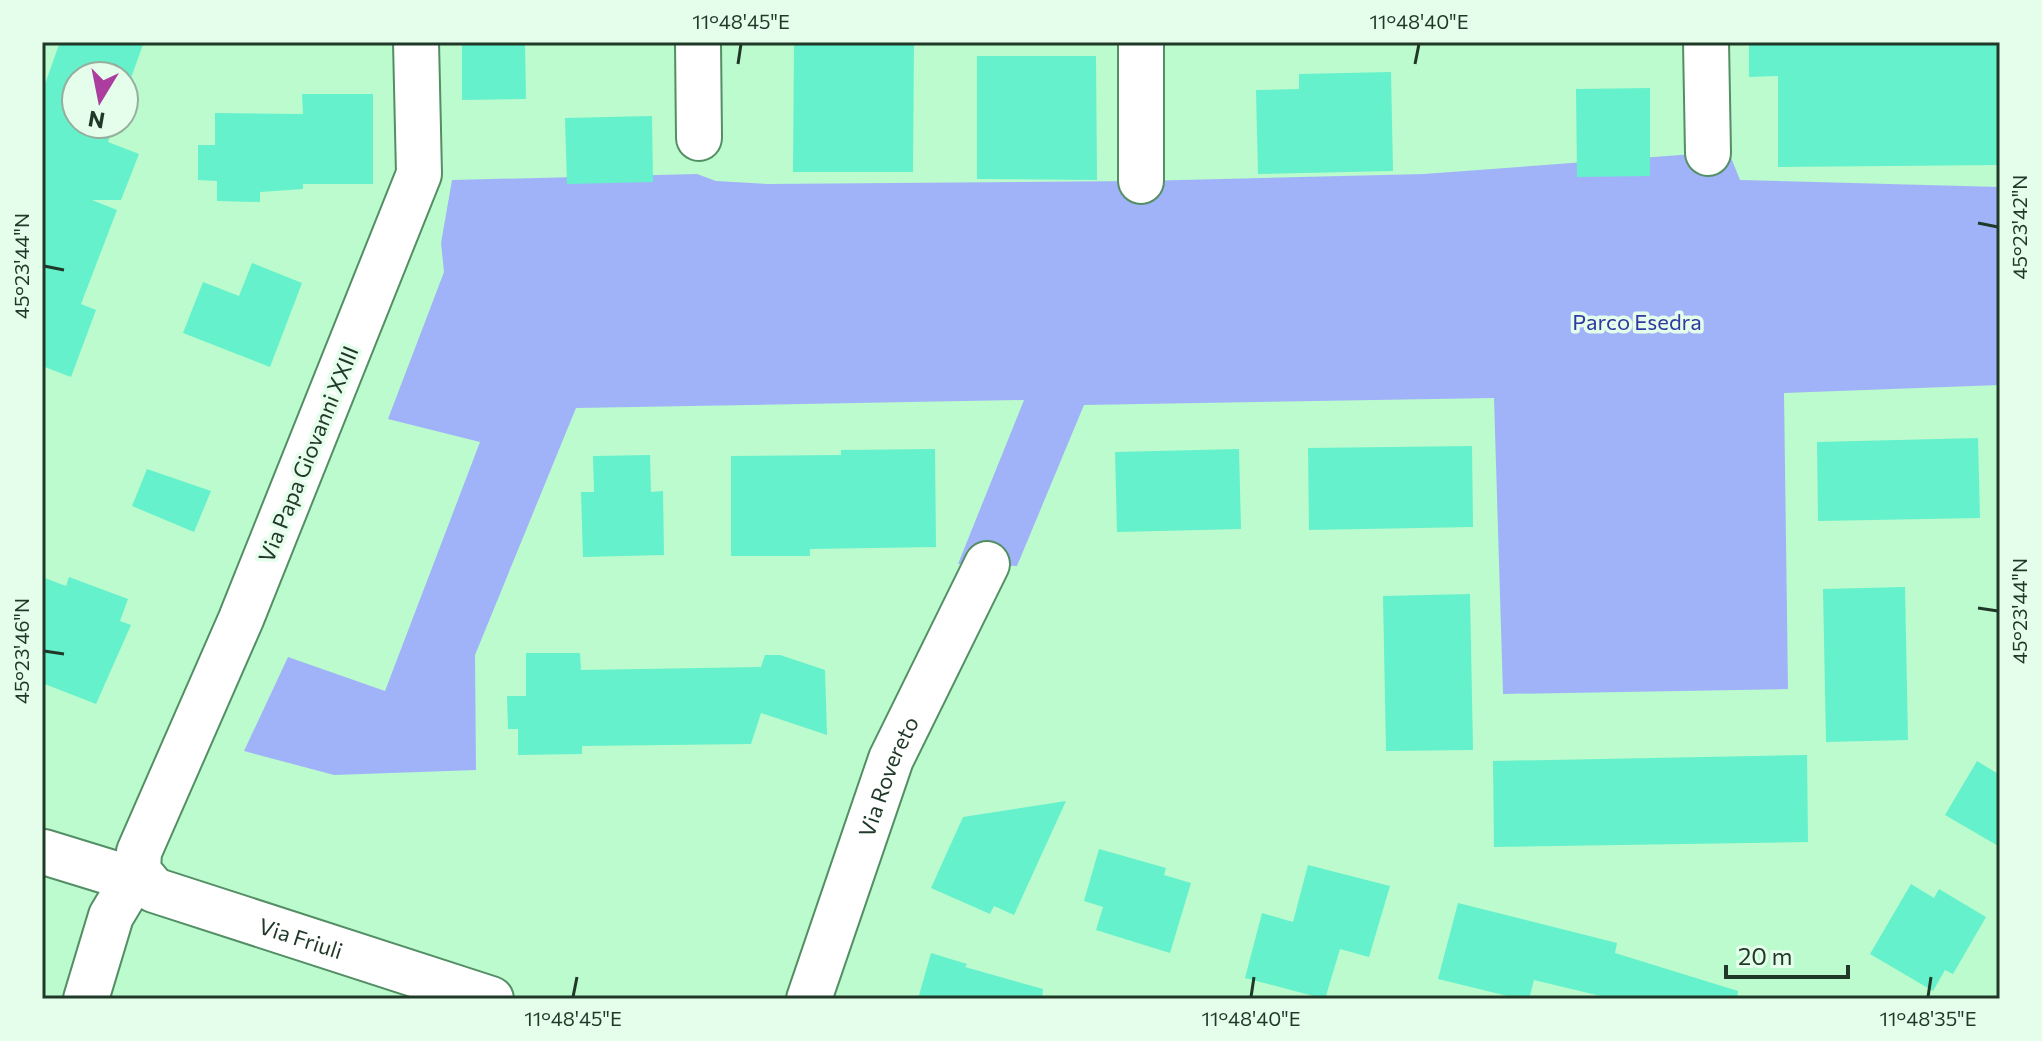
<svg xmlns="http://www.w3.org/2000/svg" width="2042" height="1041" viewBox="0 0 2042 1041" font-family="Commissioner,sans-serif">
<rect width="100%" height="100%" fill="#bcfbcd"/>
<path fill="#a1b3f8" d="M 1708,153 L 1730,155 L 1740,180 L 2000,187 L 2000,385 L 1784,393 L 1788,689 L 1503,694 L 1494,398 L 1084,405 L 1017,566 L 958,564 L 1024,400 L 576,408 L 475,655 L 476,770 L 334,775 L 244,751 L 288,657 L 385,691 L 480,442 L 388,419 L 444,272 L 441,243 L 452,180 L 697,174 L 716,181 L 768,184 L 1141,181 L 1424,174 Z"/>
<path fill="#65f1cc" d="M 60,42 L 144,42 L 124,97 L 124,76 L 76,76 L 76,124 L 114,124 L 108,142 L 139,154 L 121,200 L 92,200 L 117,210 L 81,304 L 96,310 L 71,377 L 42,366 L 42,92 Z
M 462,42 L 525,42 L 526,99 L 462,100 Z
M 794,42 L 914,42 L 913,172 L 793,172 Z
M 1749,42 L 2000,42 L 2000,165 L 1778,167 L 1778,76 L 1749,77 Z
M 977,56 L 1096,56 L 1097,180 L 977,179 Z
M 1391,72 L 1393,171 L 1258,174 L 1256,90 L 1299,89 L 1299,74 Z
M 1650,88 L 1650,176 L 1577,177 L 1576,89 Z
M 302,94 L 373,94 L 373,184 L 303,184 L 303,189 L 260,192 L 260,202 L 217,201 L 217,181 L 198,180 L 198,145 L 215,145 L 215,113 L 303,114 Z
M 652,116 L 653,182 L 567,184 L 565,118 Z
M 252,263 L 302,283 L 270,367 L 183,333 L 203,282 L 239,296 Z
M 1978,438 L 1980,518 L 1818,521 L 1817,442 Z
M 1472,446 L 1473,527 L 1309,530 L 1308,448 Z
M 935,449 L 936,547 L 810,549 L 810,556 L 731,556 L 731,456 L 841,455 L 841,450 Z
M 1239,449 L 1241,529 L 1117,532 L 1115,452 Z
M 650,455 L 651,492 L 663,491 L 664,555 L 583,557 L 581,492 L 594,492 L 593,456 Z
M 147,469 L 211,491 L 194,532 L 132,506 Z
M 42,577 L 66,586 L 69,577 L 128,599 L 120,621 L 131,625 L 96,704 L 42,683 Z
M 1905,587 L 1908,740 L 1826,742 L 1823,589 Z
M 1470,594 L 1473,750 L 1386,751 L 1383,596 Z
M 526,653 L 580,653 L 581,670 L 761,667 L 765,655 L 780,655 L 825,670 L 827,735 L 761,713 L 751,744 L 582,746 L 582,754 L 518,755 L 518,729 L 508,729 L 507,696 L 526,696 Z
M 1807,755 L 1808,842 L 1494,847 L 1493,761 Z
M 1977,761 L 2000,775 L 2000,847 L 1945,815 Z
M 1066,801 L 1014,915 L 994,906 L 990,914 L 931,888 L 963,817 Z
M 1099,849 L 1166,868 L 1164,875 L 1191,883 L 1170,953 L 1096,930 L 1103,907 L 1084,901 Z
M 1308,865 L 1390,886 L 1369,957 L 1340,949 L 1325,999 L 1245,978 L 1262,913 L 1293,922 Z
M 1911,884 L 1934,898 L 1939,889 L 1986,917 L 1953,974 L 1945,970 L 1933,991 L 1870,954 Z
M 1458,903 L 1617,943 L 1615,953 L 1738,991 L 1737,999 L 1613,999 L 1534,980 L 1529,999 L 1520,999 L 1438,979 Z
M 931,953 L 967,964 L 965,967 L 1043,989 L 1042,999 L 918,999 Z"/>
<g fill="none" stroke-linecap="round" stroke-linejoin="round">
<g stroke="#538e65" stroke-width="48">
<g id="street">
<path id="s1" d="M 416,42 L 419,174 L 241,619 L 139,852 L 138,871 L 154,890 L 491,999"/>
<path d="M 698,42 L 699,138"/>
<path d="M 1141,42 L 1141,181"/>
<path d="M 1706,42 L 1708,153"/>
<path d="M 44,852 L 119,875 L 138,871"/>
<path d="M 86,999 L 111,916 L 138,871"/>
<path id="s2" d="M 809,999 L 891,759 L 987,564"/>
</g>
</g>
<use href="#street" stroke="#fff" stroke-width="44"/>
</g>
<path fill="none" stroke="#1f3827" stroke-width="3" d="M 738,64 L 741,44M 1415,64 L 1419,44M 1978,223 L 1998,227M 44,266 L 64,270M 1978,608 L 1998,611M 44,651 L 64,654M 573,997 L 577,977M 1251,997 L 1254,977M 1928,997 L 1931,977"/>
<g text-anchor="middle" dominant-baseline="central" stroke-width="7" stroke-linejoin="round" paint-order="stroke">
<g font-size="22" fill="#303aa0" stroke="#e5feeb">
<text x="1637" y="321">Parco Esedra</text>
</g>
<g font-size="22" fill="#1f3827" stroke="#e5feeb">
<text transform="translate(308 454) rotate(-68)">Via Papa Giovanni XXIII</text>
<text stroke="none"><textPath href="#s2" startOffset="236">Via Rovereto</textPath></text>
<text stroke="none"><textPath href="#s1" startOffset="1064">Via Friuli</textPath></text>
</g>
</g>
<rect width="2042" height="1041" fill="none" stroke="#e5feeb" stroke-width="88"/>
<g transform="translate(100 100) rotate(190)"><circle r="38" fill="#e5feeb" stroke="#96af9d" stroke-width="2"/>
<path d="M0-6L14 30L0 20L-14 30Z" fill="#aa3d9d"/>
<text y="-12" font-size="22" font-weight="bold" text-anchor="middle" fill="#1f3827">N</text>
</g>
<path d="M1726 965v12h122v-12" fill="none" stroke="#1f3827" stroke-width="4"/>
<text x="1738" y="965" font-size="24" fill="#1f3827" stroke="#e5feeb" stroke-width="6" paint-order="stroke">20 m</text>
<rect x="44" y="44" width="1954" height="953" fill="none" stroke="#1f3827" stroke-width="3"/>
<g font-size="20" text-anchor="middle" fill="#1f3827">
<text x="741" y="29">11°48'45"E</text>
<text x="1419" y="29">11°48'40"E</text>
<text transform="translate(2020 227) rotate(-90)" y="7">45°23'42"N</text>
<text transform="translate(22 266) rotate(-90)" y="7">45°23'44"N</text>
<text transform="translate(2020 611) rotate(-90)" y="7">45°23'44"N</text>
<text transform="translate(22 651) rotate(-90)" y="7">45°23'46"N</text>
<text x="573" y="1026">11°48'45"E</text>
<text x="1251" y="1026">11°48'40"E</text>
<text x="1928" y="1026">11°48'35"E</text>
</g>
</svg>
